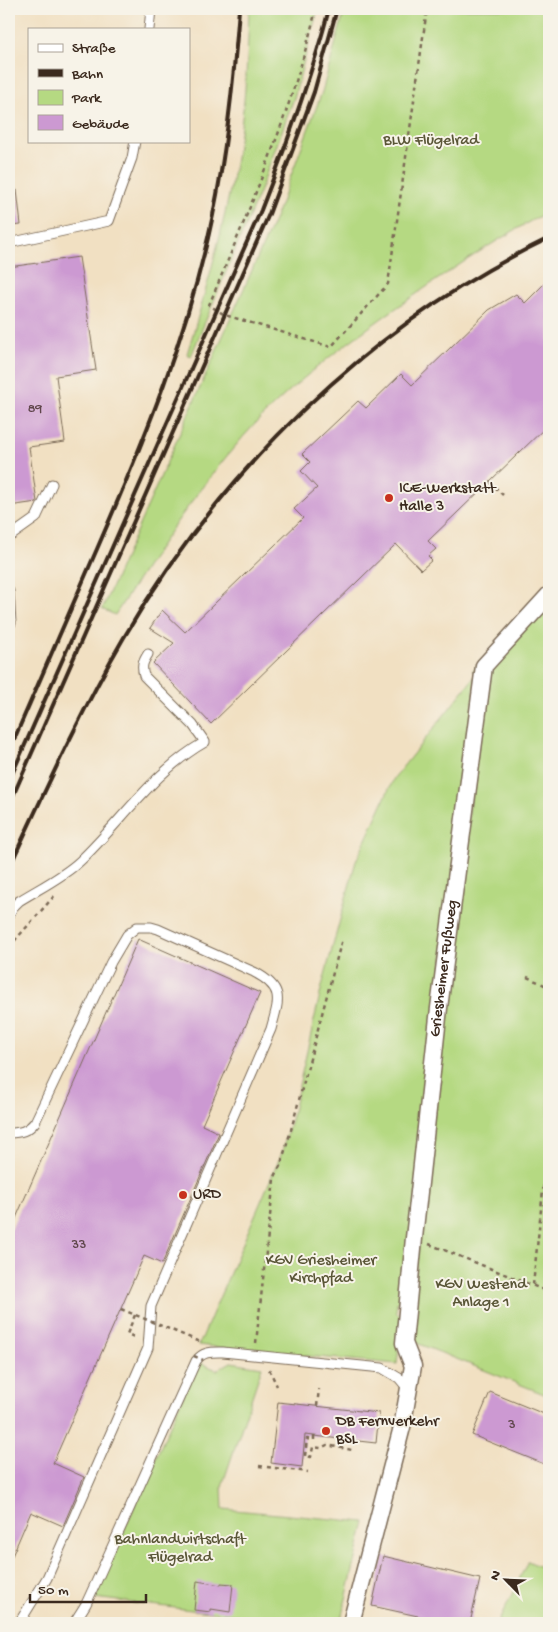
<svg xmlns="http://www.w3.org/2000/svg" width="558" height="1632" viewBox="0 0 558 1632" font-family="'Gochi Hand',sans-serif">
<rect width="100%" height="100%" fill="#f7f3e8"/>
<filter id="ink" filterUnits="userSpaceOnUse"><feTurbulence type="fractalNoise" baseFrequency=".02" numOctaves="2"/><feDisplacementMap in="SourceGraphic" scale="10" xChannelSelector="R" yChannelSelector="G"/><feConvolveMatrix kernelMatrix="1 2 1 2 8 2 1 2 1" color-interpolation-filters="sRGB"/></filter>
<filter id="wash" filterUnits="userSpaceOnUse"><feTurbulence type="fractalNoise" baseFrequency=".0096" numOctaves="4" result="noise"/><feDisplacementMap in="SourceGraphic" scale="20" xChannelSelector="R" yChannelSelector="G"/><feGaussianBlur stdDeviation="1.12" result="paint"/><feColorMatrix in="noise" values="0 0 0 0 0 0 0 0 0 0 0 0 0 0 0 0 0 1.4 0 .05"/><feComposite in="paint" operator="in"/></filter>
<g filter="url(#wash)">
<rect width="100%" height="100%" fill="#f1e0c2"/>
<path fill="#b5d982" stroke="#788250" d="M 249,9 L 318,9 L 294,98 L 261,188 L 191,356 L 187,354 C 212,271 235,187 244,101 C 247,70 248,39 249,9 Z
M 345,9 L 549,9 L 549,211 C 502,236 458,265 415,295 C 354,337 292,382 243,437 C 194,493 155,553 115,615 L 102,609 L 276,216 L 322,92 Z
M 549,589 L 549,1396 L 409,1340 L 444,996 L 488,673 L 472,671 Z
M 476,675 L 404,1297 L 397,1302 L 396,1312 L 402,1318 L 397,1364 L 261,1352 L 260,1349 L 252,1348 L 250,1351 L 199,1345 L 281,1155 L 292,1116 L 322,986 L 356,861 L 394,778 Z
M 198,1362 L 217,1370 L 231,1362 L 262,1367 L 222,1486 L 223,1509 L 365,1522 L 340,1623 L 298,1623 L 94,1598 Z
M 528,1561 L 549,1571 L 549,1623 L 498,1623 Z"/>
<g id="blocks">
<path fill="#cc99d2" d="M 17,190 L 21,225 L 9,226 L 9,191 Z
M 79,257 L 96,370 L 56,376 L 65,442 L 29,447 L 37,502 L 9,506 L 9,267 Z
M 549,279 L 549,424 L 428,541 L 436,549 L 428,556 L 432,560 L 421,570 L 396,544 L 211,724 L 153,663 L 174,643 L 150,628 L 162,610 L 185,632 L 303,518 L 294,509 L 317,488 L 301,471 L 310,462 L 302,454 L 358,401 L 366,408 L 401,374 L 412,385 L 489,310 L 516,294 L 525,303 Z
M 138,939 L 260,993 L 202,1125 L 219,1133 L 162,1264 L 144,1256 L 53,1463 L 84,1477 L 63,1526 L 31,1512 L 9,1563 L 9,1234 Z
M 490,1392 L 549,1416 L 549,1466 L 472,1435 Z
M 278,1402 L 379,1413 L 376,1443 L 305,1435 L 302,1467 L 271,1463 Z
M 383,1556 L 480,1579 L 470,1623 L 450,1623 L 372,1606 Z
M 197,1581 L 221,1585 L 221,1583 L 233,1584 L 230,1612 L 211,1609 L 211,1612 L 194,1610 Z"/>
</g>
</g>
<g filter="url(#ink)">
<use href="#blocks" fill-opacity="0" stroke="#7b6a57" stroke-width="1"/>
<g fill="none" stroke-linecap="round" stroke-linejoin="round">
<g stroke="#7b6a57" stroke-width="11">
<path id="service" d="M 149,29 L 151,9
M 9,243 L 109,221 L 132,158 L 135,141
M 9,535 L 12,535 L 36,518 L 52,484
M 9,591 L 11,623
M 9,915 L 13,907 L 19,901 C 40,888 63,877 80,861 C 122,821 154,771 205,742 L 193,725 L 144,676 C 141,666 143,662 148,654
M 9,1133 C 20,1133 28,1131 35,1122 L 111,962 L 127,935 L 137,927 L 151,927 L 158,929 L 254,972 C 285,988 279,1000 271,1029 L 151,1306 L 148,1348 L 47,1578 L 19,1623
M 74,1623 L 86,1604 L 98,1578 L 196,1361 C 203,1351 212,1352 223,1352 L 382,1368 L 399,1378 L 409,1390"/>
</g>
<g stroke="#7b6a57" stroke-width="19">
<g id="minor">
<path id="s1" d="M 351,1623 L 402,1427 L 413,1366 L 404,1343 L 414,1238 L 439,1008 L 484,666 L 549,595"/>
</g>
</g>
<path stroke="#7b6a57" stroke-width="2.5" stroke-dasharray="4 4" stroke-linecap="butt" d="M 316,9 C 292,111 250,208 209,305 L 225,315 L 331,347 L 388,284 L 427,9
M 489,481 L 503,495
M 9,947 L 56,894
M 527,977 L 549,987
M 429,1244 L 549,1292
M 533,1285 L 549,1134
M 135,1315 L 127,1334 L 137,1338
M 256,1343 L 274,1179 L 281,1164 L 291,1130 L 342,939
M 269,1369 L 277,1386
M 317,1406 L 319,1389
M 314,1436 L 314,1440 L 307,1439 L 305,1456 L 311,1457 L 313,1447 L 321,1448 L 327,1445 L 352,1450
M 259,1466 L 308,1472"/>
<use href="#service" stroke="#fff" stroke-width="9"/>
<use href="#minor" stroke="#fff" stroke-width="16"/>
<path stroke="#3b2a1e" stroke-width="4" d="M 9,751 C 38,684 68,616 97,549 C 144,441 189,331 213,215 C 227,148 234,78 239,9
M 9,781 L 261,210 C 287,144 311,78 329,9
M 9,805 L 269,214 L 314,92 L 337,9
M 9,868 C 45,791 80,713 123,639 C 222,469 372,323 549,238"/>
<path stroke="#7b6a57" stroke-width="2.5" stroke-dasharray="4 4" stroke-linecap="butt" d="M 121,1309 L 198,1341 L 197,1344
M 194,1356 L 203,1360"/>
</g>
</g>
<g fill="#c8321e" stroke="#f7f3e8" stroke-width="2">
<circle cx="389" cy="498" r="5"/>
<circle cx="183" cy="1195" r="5"/>
<circle cx="326" cy="1431" r="5"/>
</g>
<g text-anchor="middle" dominant-baseline="central" stroke-width="4" stroke-linejoin="round" paint-order="stroke">
<g font-size="14" fill="#5f464b">
<text x="35" y="409">89</text>
<text x="79" y="1245">33</text>
<text x="512" y="1425">3</text>
</g>
<g font-size="16" fill="#5a5637" stroke="#f7f3e8">
<text x="431" y="141">BLW Flügelrad</text>
<text x="321" y="1261">KGV Griesheimer<tspan x="321" dy="18">Kirchpfad</tspan></text>
<text x="481" y="1285">KGV Westend<tspan x="481" dy="18">Anlage 1</tspan></text>
<text x="180" y="1540">Bahnlandwirtschaft<tspan x="180" dy="18">Flügelrad</tspan></text>
</g>
<g font-size="16" fill="#3b2a1e" stroke="#f7f3e8" text-anchor="start">
<text x="399" y="489">ICE-Werkstatt<tspan x="399" dy="18">Halle 3</tspan></text>
<text x="193" y="1195">URD</text>
<text x="336" y="1422">DB Fernverkehr<tspan x="336" dy="18">BSL</tspan></text>
</g>
<g font-size="16" fill="#3b2a1e" stroke="#f7f3e8">
<text stroke="none"><textPath href="#s1" startOffset="666">Griesheimer Fußweg</textPath></text>
</g>
</g>
<rect width="558" height="1632" fill="none" stroke="#f7f3e8" stroke-width="30"/>
<rect x="28" y="28" width="162" height="115" fill="#f7f3e8" stroke="#aca397"/>
<rect x="38" y="44" width="25" height="8" fill="#ffffff" stroke="#aca397"/>
<text x="72" y="52" font-size="15" fill="#3b2a1e">Straße</text>
<rect x="38" y="69" width="25" height="8" fill="#3b2a1e" stroke="#aca397"/>
<text x="72" y="78" font-size="15" fill="#3b2a1e">Bahn</text>
<rect x="38" y="90" width="25" height="15" fill="#b5d982" stroke="#aca397"/>
<text x="72" y="102" font-size="15" fill="#3b2a1e">Park</text>
<rect x="38" y="115" width="25" height="15" fill="#cc99d2" stroke="#aca397"/>
<text x="72" y="128" font-size="15" fill="#3b2a1e">Gebäude</text>
<g transform="translate(506 1580) rotate(294)" stroke="#f7f3e8" stroke-width="4" paint-order="stroke">
<path d="M0-4L9 19L0 12L-9 19Z" fill="#3b2a1e"/>
<text y="-8" font-size="14" font-weight="bold" text-anchor="middle" fill="#3b2a1e">N</text>
</g>
<path d="M30 1594v8h116v-8" fill="none" stroke="#3b2a1e" stroke-width="2.5"/>
<text x="38" y="1594" font-size="15" fill="#3b2a1e" stroke="#f7f3e8" stroke-width="4" paint-order="stroke">50 m</text>
</svg>
